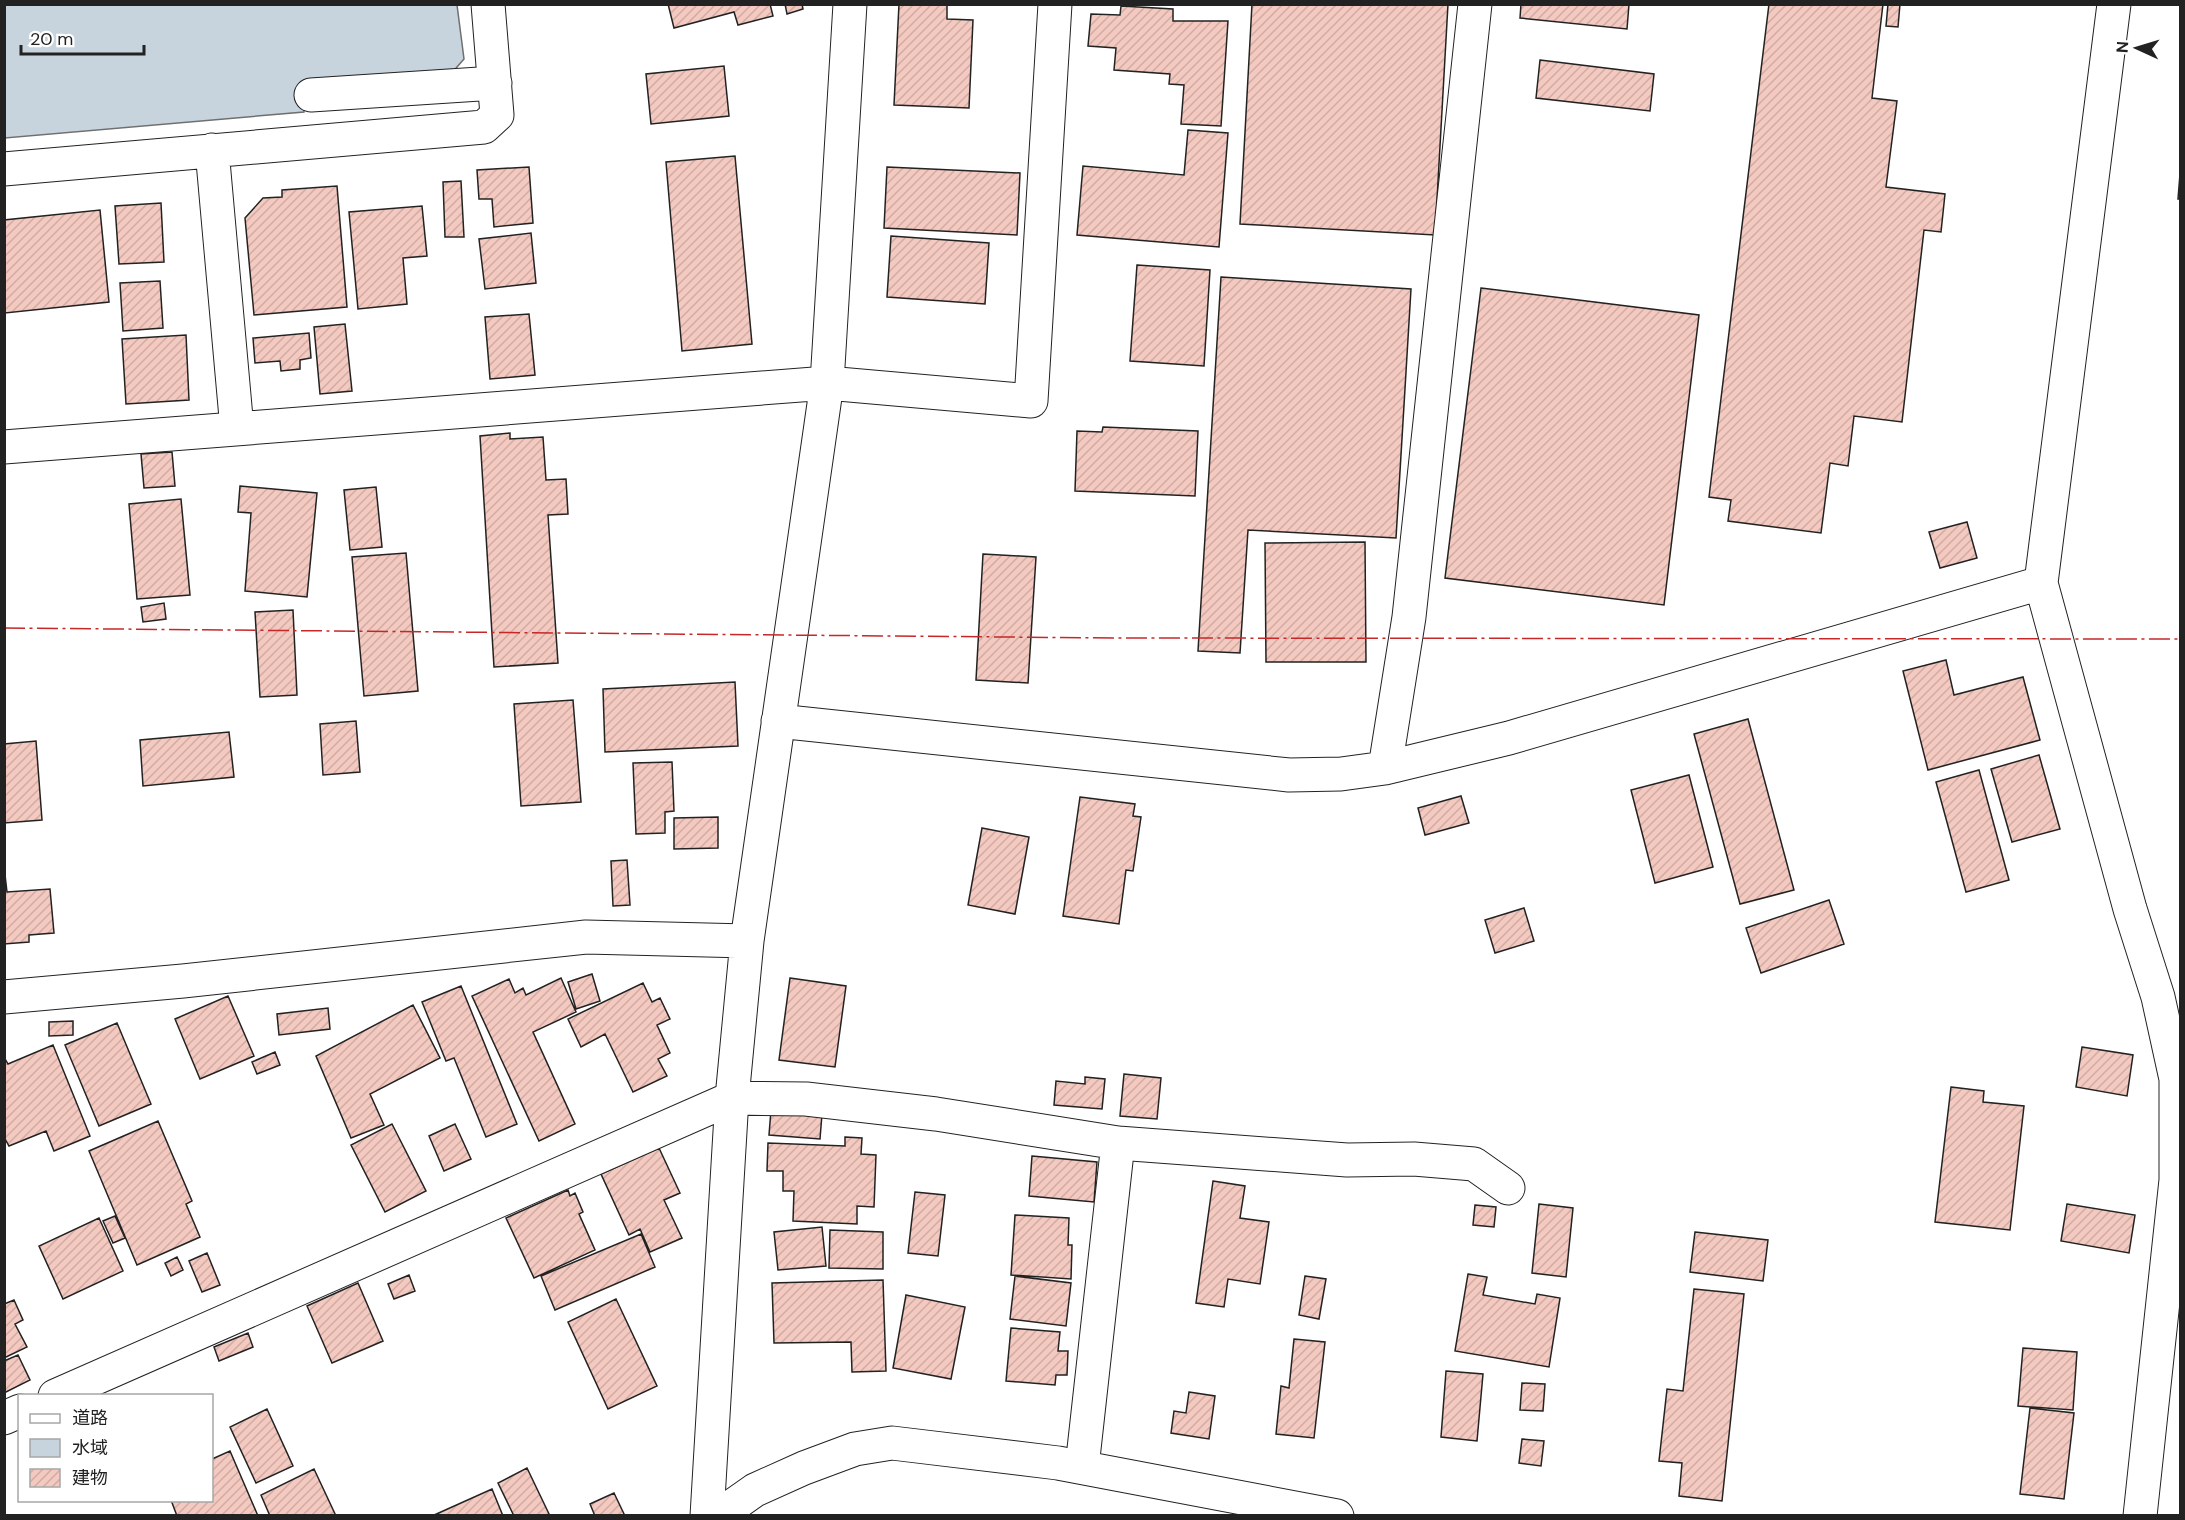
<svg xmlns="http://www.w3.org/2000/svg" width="2185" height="1520" viewBox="0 0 2185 1520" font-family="'DM Sans','Noto Sans JP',sans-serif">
<defs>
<pattern id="building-hatch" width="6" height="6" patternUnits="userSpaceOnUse" patternTransform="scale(1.5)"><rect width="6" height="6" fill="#f3c9c0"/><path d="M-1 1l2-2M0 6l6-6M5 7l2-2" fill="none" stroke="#d0aca5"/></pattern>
</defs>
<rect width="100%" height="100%" fill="#fff"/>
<path fill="#c7d3dd" stroke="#6f6f6f" stroke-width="1.5" d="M 5,5 L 457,5 L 464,59 L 450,75 L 303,82 L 304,112 L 5,138 Z"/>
<path fill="url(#building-hatch)" stroke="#222" stroke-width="1.5" d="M 668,4 L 770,4 L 773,16 L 738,25 L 734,12 L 674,28 Z
M 785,4 L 802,4 L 803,9 L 787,14 Z
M 899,4 L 947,4 L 947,19 L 973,20 L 969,108 L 894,105 Z
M 1252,4 L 1448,4 L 1435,235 L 1240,224 Z
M 1521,4 L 1629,4 L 1627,29 L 1520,18 Z
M 1769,4 L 1883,4 L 1872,98 L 1897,101 L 1886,187 L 1945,194 L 1941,232 L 1924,230 L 1902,422 L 1854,416 L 1848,466 L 1830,463 L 1821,533 L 1728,521 L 1731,500 L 1709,497 Z
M 1888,4 L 1900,4 L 1898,27 L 1886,26 Z
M 1121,6 L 1173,9 L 1173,21 L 1228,21 L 1221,126 L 1181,124 L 1184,85 L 1169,84 L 1170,74 L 1114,70 L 1116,48 L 1088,46 L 1091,14 L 1120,15 Z
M 1540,60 L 1654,74 L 1650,111 L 1536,98 Z
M 724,66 L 729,116 L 651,124 L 646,74 Z
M 1188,130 L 1228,133 L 1219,247 L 1077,235 L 1083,166 L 1184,175 Z
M 735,156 L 752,344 L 682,351 L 666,162 Z
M 529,167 L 533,223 L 494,227 L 492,199 L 479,199 L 477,170 Z
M 887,167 L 1020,173 L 1017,235 L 884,228 Z
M 2180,174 L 2180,199 L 2178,199 Z
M 461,181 L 464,237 L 445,237 L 443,182 Z
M 337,186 L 347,307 L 254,315 L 245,218 L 263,198 L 282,197 L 282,190 Z
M 161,203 L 164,262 L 119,264 L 115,206 Z
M 422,206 L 427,256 L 403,258 L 407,304 L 358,309 L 349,212 Z
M 100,210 L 109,302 L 5,313 L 4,220 Z
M 531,233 L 536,283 L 485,289 L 479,239 Z
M 891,236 L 989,243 L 985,304 L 887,297 Z
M 1137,265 L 1210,270 L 1204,366 L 1130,361 Z
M 1221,277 L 1411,289 L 1396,538 L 1248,530 L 1240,653 L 1198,651 Z
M 160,281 L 163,328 L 123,331 L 120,283 Z
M 1481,288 L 1699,315 L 1664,605 L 1445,578 Z
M 529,314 L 535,375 L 490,379 L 485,317 Z
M 345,324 L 352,391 L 320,394 L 314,327 Z
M 309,333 L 311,358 L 300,360 L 300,369 L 281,371 L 280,361 L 255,363 L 253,338 Z
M 186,335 L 189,400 L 126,404 L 122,339 Z
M 1103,427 L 1198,431 L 1195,496 L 1075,491 L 1077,431 L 1102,432 Z
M 510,433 L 510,439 L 543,437 L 546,480 L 566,479 L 568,514 L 548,515 L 558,663 L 494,667 L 480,436 Z
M 172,452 L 175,486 L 144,488 L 141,454 Z
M 240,486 L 317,493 L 307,597 L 245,591 L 251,513 L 238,512 Z
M 376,487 L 382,547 L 350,550 L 344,490 Z
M 181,499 L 190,595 L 137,599 L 129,504 Z
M 1967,522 L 1977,558 L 1940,568 L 1929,532 Z
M 1365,542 L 1366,662 L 1266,662 L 1265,543 Z
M 406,553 L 418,691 L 364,696 L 352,557 Z
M 983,554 L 1036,557 L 1028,683 L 976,680 Z
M 164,603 L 166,619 L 143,622 L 141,607 Z
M 293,610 L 297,695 L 260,697 L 255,612 Z
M 1946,660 L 1954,695 L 2023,677 L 2040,740 L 1928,770 L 1903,671 Z
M 735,682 L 738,746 L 605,752 L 603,689 Z
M 573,700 L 581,802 L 521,806 L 514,704 Z
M 1748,719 L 1794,890 L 1740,904 L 1694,734 Z
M 356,721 L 360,772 L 323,775 L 320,724 Z
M 229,732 L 234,777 L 143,786 L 140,740 Z
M 36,741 L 42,820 L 4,823 L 4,744 Z
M 2039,755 L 2060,829 L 2012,842 L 1991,769 Z
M 672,762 L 674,811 L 665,812 L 665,833 L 636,834 L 633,763 Z
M 1979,770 L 2009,880 L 1966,892 L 1936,782 Z
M 1689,775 L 1713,867 L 1655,883 L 1631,790 Z
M 1461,796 L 1469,823 L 1425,835 L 1418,808 Z
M 1080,797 L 1135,804 L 1133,816 L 1141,817 L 1133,871 L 1126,870 L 1119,924 L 1063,916 Z
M 718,817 L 718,848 L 674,849 L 674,818 Z
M 982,828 L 1029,837 L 1015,914 L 968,905 Z
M 627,860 L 630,905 L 613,906 L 611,861 Z
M 4,866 L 7,892 L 50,889 L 54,933 L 29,935 L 29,942 L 4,944 Z
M 1829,900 L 1844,944 L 1761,973 L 1746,928 Z
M 1524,908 L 1534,941 L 1495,953 L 1485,920 Z
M 592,974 L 600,1001 L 576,1009 L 568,982 Z
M 561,978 L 576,1012 L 533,1032 L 575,1124 L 539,1141 L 472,996 L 509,979 L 515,993 L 523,988 L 526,995 Z
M 790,978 L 846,986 L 835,1067 L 779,1060 Z
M 643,983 L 652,1002 L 660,998 L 670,1019 L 657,1025 L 670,1053 L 658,1059 L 667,1076 L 633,1092 L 605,1034 L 581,1047 L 568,1019 Z
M 461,986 L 517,1124 L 486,1137 L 454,1058 L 446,1061 L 422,1002 Z
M 228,996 L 254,1056 L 200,1079 L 175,1019 Z
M 413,1005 L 440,1058 L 370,1094 L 384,1125 L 351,1138 L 316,1056 Z
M 328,1008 L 330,1029 L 279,1035 L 277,1014 Z
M 73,1021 L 73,1035 L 49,1036 L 49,1022 Z
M 117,1023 L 151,1104 L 99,1126 L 65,1045 Z
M 53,1045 L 90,1136 L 54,1151 L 46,1131 L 9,1146 L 4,1137 L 4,1057 L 8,1064 Z
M 2082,1047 L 2133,1055 L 2127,1096 L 2076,1087 Z
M 275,1052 L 280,1065 L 257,1074 L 252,1062 Z
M 1124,1074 L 1161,1078 L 1157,1119 L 1120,1116 Z
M 1085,1077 L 1105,1079 L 1102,1109 L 1054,1105 L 1056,1081 L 1085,1084 Z
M 1951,1087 L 1984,1091 L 1983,1102 L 2024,1106 L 2010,1230 L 1935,1222 Z
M 771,1110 L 822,1114 L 820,1139 L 769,1135 Z
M 158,1121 L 192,1201 L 186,1204 L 200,1237 L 137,1265 L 89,1151 Z
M 392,1124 L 426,1191 L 385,1212 L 351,1145 Z
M 455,1124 L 471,1159 L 444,1171 L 429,1136 Z
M 845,1137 L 862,1138 L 861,1154 L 876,1155 L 874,1207 L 857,1206 L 857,1224 L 793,1221 L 794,1191 L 783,1191 L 783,1171 L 767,1171 L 768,1143 L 845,1146 Z
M 659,1148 L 680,1193 L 664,1200 L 682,1238 L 650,1252 L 640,1229 L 629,1235 L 601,1174 Z
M 1032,1156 L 1097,1162 L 1094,1202 L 1029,1196 Z
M 1213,1181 L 1245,1186 L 1240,1218 L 1269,1222 L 1260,1284 L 1228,1279 L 1224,1307 L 1196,1303 Z
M 568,1190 L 570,1196 L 575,1193 L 583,1212 L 579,1214 L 595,1250 L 534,1278 L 506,1218 Z
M 915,1192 L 945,1195 L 938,1256 L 908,1253 Z
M 1539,1204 L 1573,1208 L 1566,1277 L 1532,1273 Z
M 2067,1204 L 2135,1215 L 2129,1253 L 2061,1241 Z
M 1475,1205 L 1496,1207 L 1494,1227 L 1473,1225 Z
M 1015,1215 L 1069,1218 L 1068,1245 L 1072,1245 L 1071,1279 L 1011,1275 Z
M 115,1216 L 125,1238 L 113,1243 L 103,1221 Z
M 99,1218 L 123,1271 L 63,1299 L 39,1246 Z
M 822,1227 L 826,1266 L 778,1270 L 774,1232 Z
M 830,1230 L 883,1232 L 883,1269 L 829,1268 Z
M 1695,1232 L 1768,1240 L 1763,1281 L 1690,1272 Z
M 641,1234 L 655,1267 L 555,1310 L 541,1276 Z
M 207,1253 L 220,1285 L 202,1292 L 189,1261 Z
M 177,1257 L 183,1270 L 171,1276 L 165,1263 Z
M 1468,1274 L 1487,1277 L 1483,1295 L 1535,1304 L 1537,1294 L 1560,1298 L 1549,1367 L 1455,1351 Z
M 409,1275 L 415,1291 L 394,1299 L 388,1284 Z
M 1015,1276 L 1071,1283 L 1066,1326 L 1010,1319 Z
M 1305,1276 L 1326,1279 L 1319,1319 L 1299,1315 Z
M 883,1280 L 886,1371 L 852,1372 L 851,1342 L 774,1343 L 772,1283 Z
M 358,1283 L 383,1341 L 332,1363 L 307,1306 Z
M 1694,1289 L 1744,1294 L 1722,1501 L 1679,1496 L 1682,1463 L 1659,1461 L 1667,1389 L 1683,1391 Z
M 906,1295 L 965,1307 L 951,1379 L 893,1368 Z
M 616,1299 L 657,1386 L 608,1409 L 568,1322 Z
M 14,1300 L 23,1320 L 15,1324 L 27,1347 L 4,1358 L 4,1304 Z
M 1011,1328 L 1060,1332 L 1058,1351 L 1068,1351 L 1067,1375 L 1056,1375 L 1055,1385 L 1006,1381 Z
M 248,1333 L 253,1347 L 219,1361 L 214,1347 Z
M 1294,1339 L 1325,1342 L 1314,1438 L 1276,1434 L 1281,1386 L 1289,1388 Z
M 2023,1348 L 2077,1352 L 2073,1410 L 2018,1406 Z
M 18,1355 L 30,1380 L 4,1393 L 4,1361 Z
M 1446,1371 L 1483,1374 L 1477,1441 L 1441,1437 Z
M 1522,1383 L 1545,1384 L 1543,1411 L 1520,1410 Z
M 1189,1392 L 1215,1396 L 1209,1439 L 1171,1433 L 1174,1411 L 1186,1413 Z
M 2030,1408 L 2074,1413 L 2064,1499 L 2020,1494 Z
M 267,1409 L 293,1466 L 256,1483 L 230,1427 Z
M 1522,1439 L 1544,1441 L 1541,1466 L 1519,1463 Z
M 230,1451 L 258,1516 L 177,1516 L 171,1500 L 212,1500 L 212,1459 Z
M 527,1468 L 550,1516 L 514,1516 L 498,1483 Z
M 314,1469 L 336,1516 L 270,1516 L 261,1495 Z
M 492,1489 L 503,1516 L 432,1516 Z
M 614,1493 L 625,1516 L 595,1516 L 590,1504 Z"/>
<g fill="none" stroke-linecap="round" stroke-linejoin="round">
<g stroke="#222" stroke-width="35">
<path id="minor" d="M 2114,4 L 2041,583 L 2130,909 L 2158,997 L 2176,1079 L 2176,1180 L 2140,1516
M 311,95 L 495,83
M 212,150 L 237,429
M 4,169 L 484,127 L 497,115 L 488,4
M 4,447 L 827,383 L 1031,401 L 1055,4
M 778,721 L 1289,775 L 1341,774 L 1385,768 L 1509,738 L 2041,583
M 1385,768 L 1409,617 L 1475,4
M 4,997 L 183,981 L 586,937 L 747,941
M 55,1396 L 732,1098 L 806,1099 L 936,1114 L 1118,1143 L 1347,1160 L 1414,1159 L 1474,1164 L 1508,1188
M 4,1418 L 20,1411
M 1082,1467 L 1118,1143
M 707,1516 L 732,1098 L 747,941 L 827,383 L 850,4
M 718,1516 L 755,1490 L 804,1468 L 855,1449 L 892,1443 L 1058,1463 L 1337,1516"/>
</g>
<use href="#minor" stroke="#fff" stroke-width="33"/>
<path stroke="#c62828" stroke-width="1.5" stroke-dasharray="21 4.5 3 4.5" stroke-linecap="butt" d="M 4,628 L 1115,638 L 2180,639"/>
</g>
<rect width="2185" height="1520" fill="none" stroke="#222222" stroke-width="12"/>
<rect x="18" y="1394" width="195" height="108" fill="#ffffff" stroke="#a7a7a7" stroke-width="1.5"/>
<rect x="30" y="1414" width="30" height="9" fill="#ffffff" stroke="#a7a7a7" stroke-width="1.5"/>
<text x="72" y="1424" font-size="18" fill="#222222">道路</text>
<rect x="30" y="1439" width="30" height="18" fill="#c7d3dd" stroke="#a7a7a7" stroke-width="1.5"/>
<text x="72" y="1454" font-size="18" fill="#222222">水域</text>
<rect x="30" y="1469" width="30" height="18" fill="url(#building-hatch)" stroke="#a7a7a7" stroke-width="1.5"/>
<text x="72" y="1484" font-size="18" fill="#222222">建物</text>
<g transform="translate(2137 48) rotate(274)" stroke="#ffffff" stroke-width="4.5" paint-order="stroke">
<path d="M0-4.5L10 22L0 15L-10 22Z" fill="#222222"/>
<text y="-9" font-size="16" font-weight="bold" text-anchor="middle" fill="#222222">N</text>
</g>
<path d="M21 45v9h123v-9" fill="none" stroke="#222222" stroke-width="3"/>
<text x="30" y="45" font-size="18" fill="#222222" stroke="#ffffff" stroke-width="4.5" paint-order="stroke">20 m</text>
</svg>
